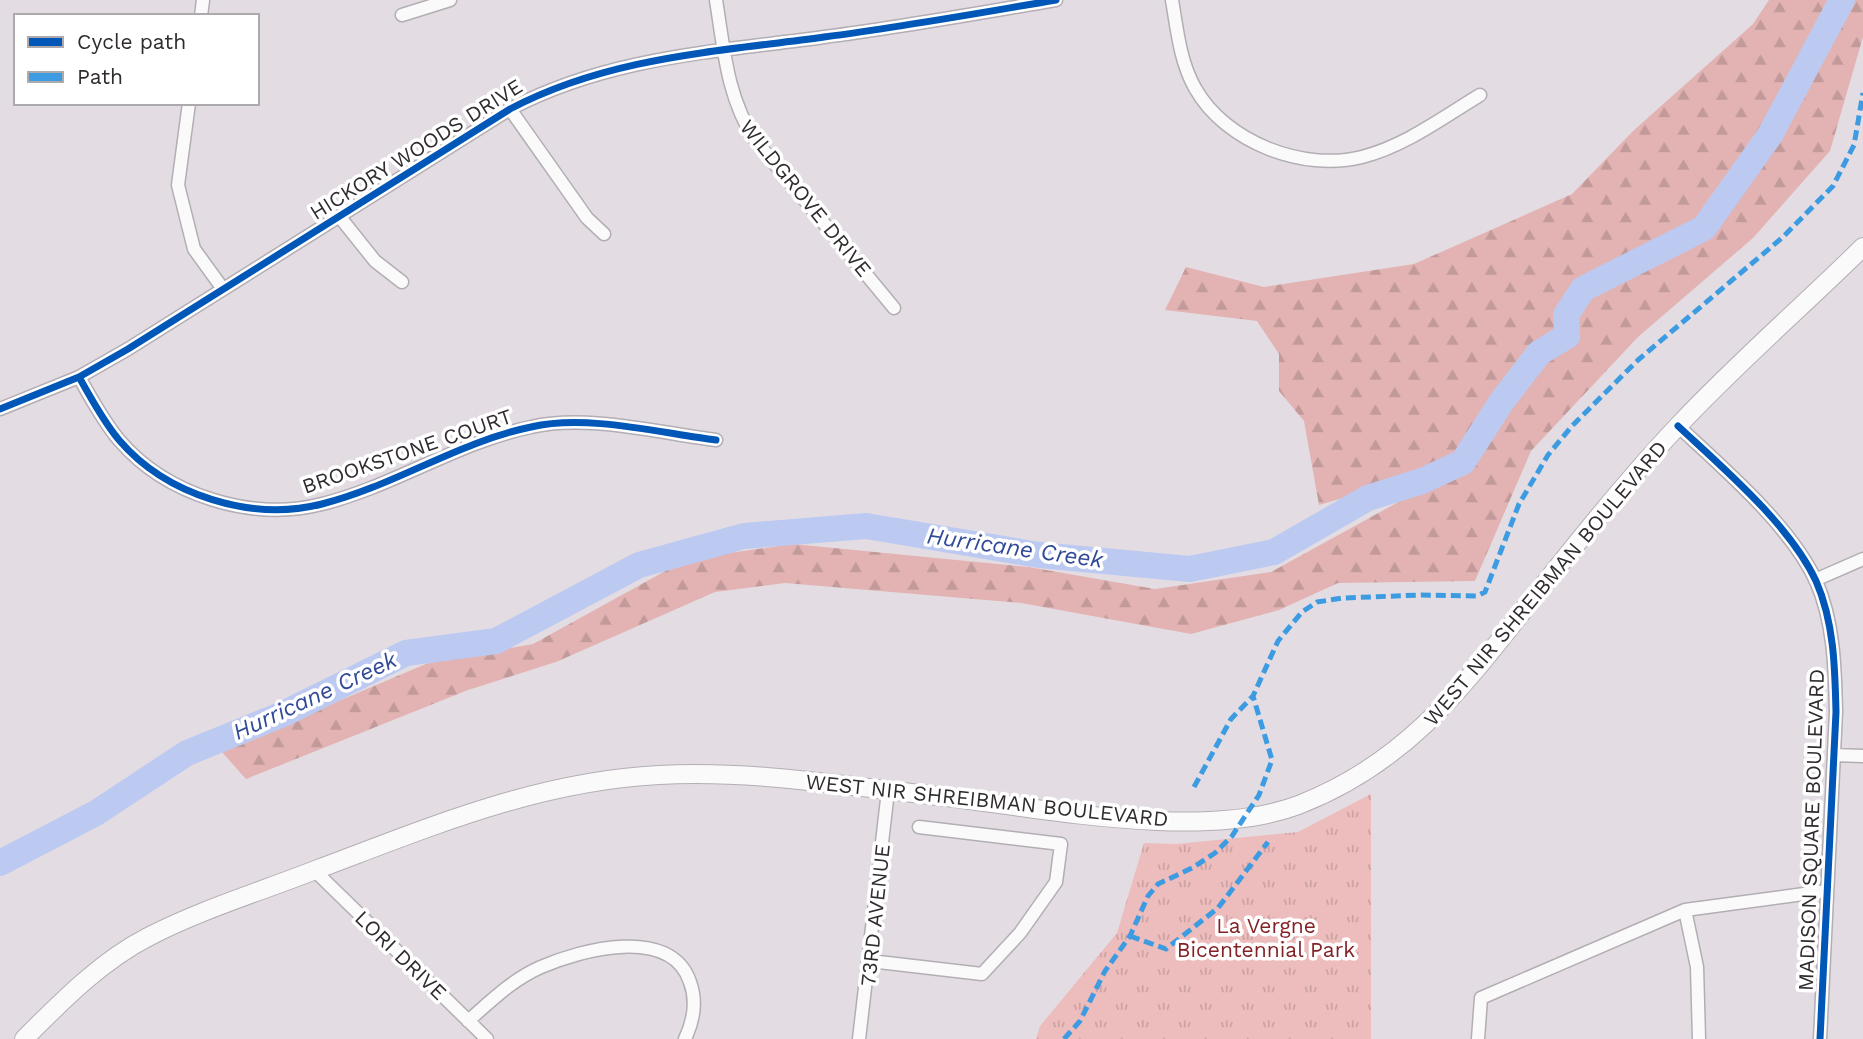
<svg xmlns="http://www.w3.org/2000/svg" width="1863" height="1039" viewBox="0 0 1863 1039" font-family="'Work Sans',sans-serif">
<defs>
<pattern id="forest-firs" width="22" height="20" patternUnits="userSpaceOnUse" patternTransform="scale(1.75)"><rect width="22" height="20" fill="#e3b3b3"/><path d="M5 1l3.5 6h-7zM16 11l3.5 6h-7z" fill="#c39a9a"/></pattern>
<pattern id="park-tufts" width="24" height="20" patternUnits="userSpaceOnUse" patternTransform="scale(1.75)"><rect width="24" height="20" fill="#edbcbc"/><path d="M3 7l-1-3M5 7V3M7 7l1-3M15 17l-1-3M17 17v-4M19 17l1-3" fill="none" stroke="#cca2a2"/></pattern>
</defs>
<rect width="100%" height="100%" fill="#e3dde3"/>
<path fill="url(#forest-firs)" d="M 1769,0 L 1863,0 L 1863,37 L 1830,151 L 1753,238 L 1638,337 L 1531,451 L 1475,581 L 1338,583 L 1279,610 L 1191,634 L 1021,603 L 785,583 L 715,592 L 556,662 L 468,690 L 246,779 L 221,751 L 428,663 L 533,644 L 687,559 L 793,544 L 1029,567 L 1155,589 L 1271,572 L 1402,500 L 1388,485 L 1319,505 L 1304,421 L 1279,391 L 1279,354 L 1257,321 L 1165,310 L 1186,267 L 1264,287 L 1414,264 L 1572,194 L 1633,131 L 1753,24 Z"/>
<path fill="url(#park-tufts)" d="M 1371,794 L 1371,1039 L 1036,1039 L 1040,1026 L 1117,933 L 1144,843 L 1176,844 L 1298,832 Z"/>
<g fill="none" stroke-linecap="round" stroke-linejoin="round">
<path stroke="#bccaf2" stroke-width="26" d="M 0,863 L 96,813 L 187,753 L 283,714 L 406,653 L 496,641 L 639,565 L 744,536 L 866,526 L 1039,555 L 1190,569 L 1274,552 L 1368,498 L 1422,481 L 1463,462 L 1502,401 L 1539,353 L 1567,336 L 1566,315 L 1583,289 L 1704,228 L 1770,135 L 1842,0"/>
<g stroke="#b3aeb3" stroke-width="15">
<path id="street" d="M 716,0 C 724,50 727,97 755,140 L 894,308
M 1172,0 C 1177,29 1180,62 1195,88 C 1225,142 1303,172 1362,157 C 1405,146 1442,118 1480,95
M 402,15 L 450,0
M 201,16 L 203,0
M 189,103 L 178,185 L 194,249 L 223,289
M 510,109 L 587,218 L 604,234
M 339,216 L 375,261 L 402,282
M 79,377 C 91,398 103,421 119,440 C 166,495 251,522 322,504 C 394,486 458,442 531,427 C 587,414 660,433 716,440
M 0,409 L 79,377 L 128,349 L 510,109 C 609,57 715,52 824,37 C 902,27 979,13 1056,0
M 1678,426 C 1723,468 1790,525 1816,581 C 1834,622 1835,668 1836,712 L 1820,1039
M 1815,580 L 1863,559
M 1834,755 L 1863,756
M 315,871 L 487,1039
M 1685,910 L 1697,967 L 1699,1039
M 870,961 L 982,974 L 1020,933 L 1056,882 L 1061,844 L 919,827
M 468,1021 C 491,1001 513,979 541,967 C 580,950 671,925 690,982 C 697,1001 694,1020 685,1039
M 859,1039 L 888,791
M 1478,1039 L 1481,998 L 1685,910 L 1826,891"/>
</g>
<g stroke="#b3aeb3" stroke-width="20">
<path id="secondary" d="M 24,1039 C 61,1002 101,961 148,937 C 202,909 262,891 318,869 C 430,827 538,781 659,775 C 753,770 846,786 938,796 C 1041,808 1205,842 1301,804 C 1412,760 1467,681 1538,592 C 1582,536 1628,479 1677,427 C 1736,364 1802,307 1863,247"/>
</g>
<use href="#street" stroke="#fbfafb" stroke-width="12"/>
<use href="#secondary" stroke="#fbfafb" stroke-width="18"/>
<path stroke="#3d9ce1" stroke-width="5" stroke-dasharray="10 5" stroke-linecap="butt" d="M 1194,787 L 1231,719 L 1253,696
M 1130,936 L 1166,949 L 1218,908 L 1268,842
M 1064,1039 L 1080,1021 L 1105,971 L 1130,936 L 1148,896 L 1158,884 L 1192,868 L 1215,853 L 1232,836 L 1259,795 L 1272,760 L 1253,696 L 1278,641 L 1302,612 L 1317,602 L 1343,598 L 1422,595 L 1477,596 L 1485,592 L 1519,504 L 1548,455 L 1572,426 L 1638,360 L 1783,237 L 1833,186 L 1854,145 L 1863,93"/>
<g stroke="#fff" stroke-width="11">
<path id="cycleway" d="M 79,377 C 91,398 103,421 119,440 C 166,495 251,522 322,504 C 394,486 458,442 531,427 C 587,414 660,433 716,440
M 0,409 L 79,377 L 128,349 L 510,109 C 609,57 715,52 824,37 C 902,27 979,13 1056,0
M 1678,426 C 1723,468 1790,525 1816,581 C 1834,622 1835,668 1836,712 L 1820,1039"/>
</g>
<use href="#cycleway" stroke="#0057b8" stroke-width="7"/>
</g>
<g text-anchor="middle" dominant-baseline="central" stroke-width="7" stroke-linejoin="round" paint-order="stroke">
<g font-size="21" fill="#2f2b2f" stroke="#fff">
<text transform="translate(416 149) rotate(-32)">HICKORY WOODS DRIVE</text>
<text transform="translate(806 198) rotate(51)">WILDGROVE DRIVE</text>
<text transform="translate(407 451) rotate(-19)">BROOKSTONE COURT</text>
<text transform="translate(1545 583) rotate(-50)">WEST NIR SHREIBMAN BOULEVARD</text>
<text transform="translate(987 800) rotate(6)">WEST NIR SHREIBMAN BOULEVARD</text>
<text transform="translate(1811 830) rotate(-88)">MADISON SQUARE BOULEVARD</text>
<text transform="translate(875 915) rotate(-84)">73RD AVENUE</text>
<text transform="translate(401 955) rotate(44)">LORI DRIVE</text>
</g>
<g font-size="21" fill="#832225" stroke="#fff">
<text x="1266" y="925">La Vergne<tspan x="1266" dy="24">Bicentennial Park</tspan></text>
</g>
<g font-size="23" font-style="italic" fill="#304a98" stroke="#fff">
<text transform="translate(1015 548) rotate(8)">Hurricane Creek</text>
<text transform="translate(315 696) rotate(-25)">Hurricane Creek</text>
</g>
</g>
<rect x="14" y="14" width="245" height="91" fill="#ffffff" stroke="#acaaac" stroke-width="2"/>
<rect x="28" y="37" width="35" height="10" fill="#0057b8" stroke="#acaaac" stroke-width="2"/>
<text x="77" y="49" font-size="21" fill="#2f2b2f">Cycle path</text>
<rect x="28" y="72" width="35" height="10" fill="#3d9ce1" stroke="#acaaac" stroke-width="2"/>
<text x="77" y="84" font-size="21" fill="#2f2b2f">Path</text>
</svg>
